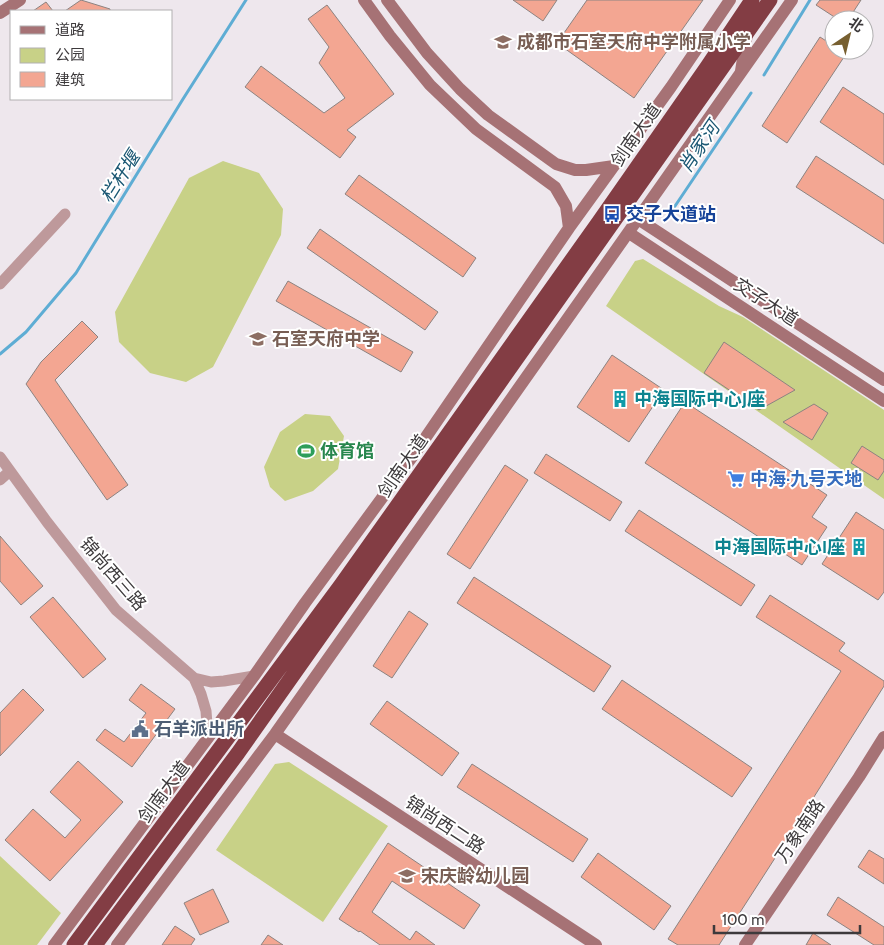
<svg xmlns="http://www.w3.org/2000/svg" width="884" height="945" viewBox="0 0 884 945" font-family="Cabin,'Noto Sans SC',sans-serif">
<rect width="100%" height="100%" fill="#eee7ed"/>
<path fill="#c8d187" d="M 223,161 L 259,173 L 283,209 L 281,235 L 213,367 L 186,382 L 150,373 L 119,342 L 115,312 L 189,178 Z
M 643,259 L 719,306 L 743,317 L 884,410 L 884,499 L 606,306 L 635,261 Z
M 305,414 L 330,416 L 344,436 L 338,469 L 313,491 L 285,501 L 270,487 L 264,467 L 280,432 Z
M 289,762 L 388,826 L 323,922 L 216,850 L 275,764 Z
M 0,856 L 61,913 L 37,945 L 0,945 Z"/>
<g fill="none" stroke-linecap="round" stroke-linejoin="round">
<path stroke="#5eadd4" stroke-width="3" d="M 764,75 L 810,0
M 669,215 L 751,93
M 0,354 L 26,332 L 76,273 L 183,99 L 246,0"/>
</g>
<path fill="#f3a692" stroke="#8c8381" d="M 81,0 L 110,9 L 110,11 L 65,11 Z
M 513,0 L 557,0 L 543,21 Z
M 587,0 L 703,0 L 634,98 L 557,43 Z
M 820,0 L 861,0 L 848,20 L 839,20 L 816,5 Z
M 46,2 L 53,11 L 33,11 Z
M 327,5 L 394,94 L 347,130 L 356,137 L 340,158 L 245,87 L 261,66 L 324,113 L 345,98 L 319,63 L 329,47 L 308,19 Z
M 820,37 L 834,46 L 834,50 L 840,50 L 846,54 L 787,143 L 762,126 Z
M 843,87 L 884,114 L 884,165 L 820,122 Z
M 816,156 L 884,200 L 884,244 L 796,187 Z
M 359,175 L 476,258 L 463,277 L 345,194 Z
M 320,229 L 438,312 L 425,330 L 307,248 Z
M 288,281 L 413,352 L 401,372 L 276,301 Z
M 82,321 L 98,337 L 55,380 L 128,485 L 107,500 L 26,384 L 41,362 Z
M 724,342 L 795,390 L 759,410 L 704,373 Z
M 612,355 L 664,390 L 629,442 L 577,407 Z
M 685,402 L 827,495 L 812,517 L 827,527 L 802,565 L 645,463 Z
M 814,404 L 828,413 L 812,440 L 783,422 Z
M 862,446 L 884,460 L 884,471 L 878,480 L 851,463 Z
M 546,454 L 622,502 L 610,521 L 534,473 Z
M 505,465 L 528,480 L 470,569 L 447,554 Z
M 639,510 L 755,585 L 741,606 L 625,531 Z
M 856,512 L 884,530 L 884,592 L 878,600 L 822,564 Z
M 0,536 L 43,586 L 21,605 L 0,581 Z
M 474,577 L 611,666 L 594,692 L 457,603 Z
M 770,595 L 845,643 L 839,651 L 884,681 L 884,686 L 795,827 L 719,945 L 678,945 L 668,939 L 841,671 L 756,617 Z
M 53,597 L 106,659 L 83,678 L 30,617 Z
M 409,611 L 428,624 L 392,678 L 373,666 Z
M 622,680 L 752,768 L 732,797 L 602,709 Z
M 141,684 L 175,709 L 132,767 L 96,740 L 105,729 L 124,742 L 146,713 L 129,700 Z
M 23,689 L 44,710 L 0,756 L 0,713 Z
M 387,701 L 459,753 L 442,776 L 370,724 Z
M 78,761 L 123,802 L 50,881 L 5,840 L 33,809 L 65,838 L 81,820 L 50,792 Z
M 472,764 L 588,839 L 573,862 L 457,787 Z
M 388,843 L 480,905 L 464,929 L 392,881 L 372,912 L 410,940 L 416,931 L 435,945 L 380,945 L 360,931 L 359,932 L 339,919 Z
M 869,850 L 884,859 L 884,884 L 858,867 Z
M 598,853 L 671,906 L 654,930 L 581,877 Z
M 213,889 L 229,922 L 200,935 L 184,903 Z
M 838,897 L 884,927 L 884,945 L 874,945 L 827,915 Z
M 175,926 L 195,939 L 191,945 L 162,945 Z
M 813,933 L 831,945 L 806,945 Z
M 268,935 L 283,945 L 261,945 Z"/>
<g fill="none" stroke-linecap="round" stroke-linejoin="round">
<path stroke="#be999b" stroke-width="11" d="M 0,284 L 65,214
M 0,457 L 47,522 L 116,610 L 194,678 L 211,682 L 224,681 L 254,676
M 0,480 L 10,471
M 194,678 L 201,694 L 206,711 L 208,738"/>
<path stroke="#a67275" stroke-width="12" d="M 364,0 L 390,36 L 430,85 L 476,129 L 555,187 L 566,206 L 569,228
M 387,0 L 427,53 L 460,89 L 488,115 L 556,164 L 575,170 L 586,170 L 614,166
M 0,13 L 20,0
M 741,71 L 747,34
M 638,219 L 884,380
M 629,233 L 884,401
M 275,734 L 596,945
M 54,945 L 254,676 L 305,603 L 415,453 L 569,228 L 671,87 L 730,0
M 117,945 L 275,734 L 792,0
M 745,945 L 859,777 L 884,737"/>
<path stroke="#833d44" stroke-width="15" d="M 74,945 L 341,585 L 598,223 L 707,67 L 752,0
M 95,945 L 238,753 L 770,0"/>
</g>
<defs>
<g id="school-bare" transform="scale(1.35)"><path d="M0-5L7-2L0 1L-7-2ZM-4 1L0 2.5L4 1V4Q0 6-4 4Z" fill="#8d6e63" stroke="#fff" stroke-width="2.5" paint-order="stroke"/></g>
<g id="bus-bare" transform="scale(1.35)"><path d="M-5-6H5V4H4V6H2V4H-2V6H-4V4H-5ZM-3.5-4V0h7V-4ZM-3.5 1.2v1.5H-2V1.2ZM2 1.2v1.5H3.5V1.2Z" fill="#1a4fb4" stroke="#fff" stroke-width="2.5" paint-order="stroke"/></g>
<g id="building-bare" transform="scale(1.35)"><path d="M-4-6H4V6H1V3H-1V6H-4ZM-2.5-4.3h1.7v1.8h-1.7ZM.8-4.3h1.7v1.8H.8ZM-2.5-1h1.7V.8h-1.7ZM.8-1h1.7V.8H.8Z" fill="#0f9aa8" stroke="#fff" stroke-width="2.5" paint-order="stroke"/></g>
<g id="stadium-bare" transform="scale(1.35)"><path d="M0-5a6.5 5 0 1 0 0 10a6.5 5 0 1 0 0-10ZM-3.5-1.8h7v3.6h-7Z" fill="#2e9e5b" stroke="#fff" stroke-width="2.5" paint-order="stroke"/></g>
<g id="supermarket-bare" transform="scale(1.35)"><path d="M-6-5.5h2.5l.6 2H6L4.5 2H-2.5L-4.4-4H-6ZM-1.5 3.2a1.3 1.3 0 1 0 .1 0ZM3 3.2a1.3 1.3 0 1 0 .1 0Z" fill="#3f7fe0" stroke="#fff" stroke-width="2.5" paint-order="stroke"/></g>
<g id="civic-bare" transform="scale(1.35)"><path d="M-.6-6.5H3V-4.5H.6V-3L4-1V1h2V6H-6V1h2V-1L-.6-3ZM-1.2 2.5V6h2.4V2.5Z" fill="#5c6f8a" stroke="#fff" stroke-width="2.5" paint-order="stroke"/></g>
</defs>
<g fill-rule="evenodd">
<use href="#school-bare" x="503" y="42"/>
<use href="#bus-bare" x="612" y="214"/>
<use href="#school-bare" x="258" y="339"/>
<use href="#building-bare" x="620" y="399"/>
<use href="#stadium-bare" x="306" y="451"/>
<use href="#supermarket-bare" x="736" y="479"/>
<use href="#building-bare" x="859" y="547"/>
<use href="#civic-bare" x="140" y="729"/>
<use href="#school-bare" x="407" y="876"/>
</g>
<g text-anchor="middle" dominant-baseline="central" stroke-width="4" stroke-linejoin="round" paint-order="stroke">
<g font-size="18" font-weight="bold" fill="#785e54" stroke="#fff" text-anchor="start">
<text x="517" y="42">成都市石室天府中学附属小学</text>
<text x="272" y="339">石室天府中学</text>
<text x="421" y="876">宋庆龄幼儿园</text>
</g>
<g font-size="18" fill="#3d3a3c" stroke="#fff">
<text transform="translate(636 135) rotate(-55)">剑南大道</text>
<text transform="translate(766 302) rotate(33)">交子大道</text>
<text transform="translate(403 466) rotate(-55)">剑南大道</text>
<text transform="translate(113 574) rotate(49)">锦尚西三路</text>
<text transform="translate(164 792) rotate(-53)">剑南大道</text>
<text transform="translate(445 825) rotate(33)">锦尚西二路</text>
<text transform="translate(800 831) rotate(-56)">万象南路</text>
</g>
<g font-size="18" font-weight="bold" fill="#164399" stroke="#fff" text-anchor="start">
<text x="626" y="214">交子大道站</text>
</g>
<g font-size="18" font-weight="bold" fill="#0d838f" stroke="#fff" text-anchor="start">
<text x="634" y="399">中海国际中心J座</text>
<text x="845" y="547" text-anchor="end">中海国际中心I座</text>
</g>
<g font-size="18" font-weight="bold" fill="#27864d" stroke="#fff" text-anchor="start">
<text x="320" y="451">体育馆</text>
</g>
<g font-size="18" font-weight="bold" fill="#366cbe" stroke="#fff" text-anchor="start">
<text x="750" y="479">中海·九号天地</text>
</g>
<g font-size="18" font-weight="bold" fill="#4e5e75" stroke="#fff" text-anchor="start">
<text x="154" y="729">石羊派出所</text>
</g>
<g font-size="19" font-style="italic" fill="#1a5773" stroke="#fff">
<text transform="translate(699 147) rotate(-56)">肖家河</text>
<text transform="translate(120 177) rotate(-58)">栏杆堰</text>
</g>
</g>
<rect x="10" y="10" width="162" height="90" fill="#ffffff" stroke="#b1b0b1"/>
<rect x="20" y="26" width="25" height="8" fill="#a67275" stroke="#b1b0b1"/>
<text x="55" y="35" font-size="15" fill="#3d3a3c">道路</text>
<rect x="20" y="48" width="25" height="15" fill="#c8d187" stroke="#b1b0b1"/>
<text x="55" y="60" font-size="15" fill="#3d3a3c">公园</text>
<rect x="20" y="72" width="25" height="15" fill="#f3a692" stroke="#b1b0b1"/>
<text x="55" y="85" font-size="15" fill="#3d3a3c">建筑</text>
<g transform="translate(849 35) rotate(35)"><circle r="24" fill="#ffffff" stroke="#b1b0b1"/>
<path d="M0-4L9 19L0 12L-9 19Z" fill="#775f30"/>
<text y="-8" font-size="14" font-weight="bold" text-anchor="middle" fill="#3d3a3c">北</text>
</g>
<path d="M714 925v8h146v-8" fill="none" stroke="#3d3a3c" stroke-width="2.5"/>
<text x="722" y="925" font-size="15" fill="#3d3a3c" stroke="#ffffff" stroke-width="4" paint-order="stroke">100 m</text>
</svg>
